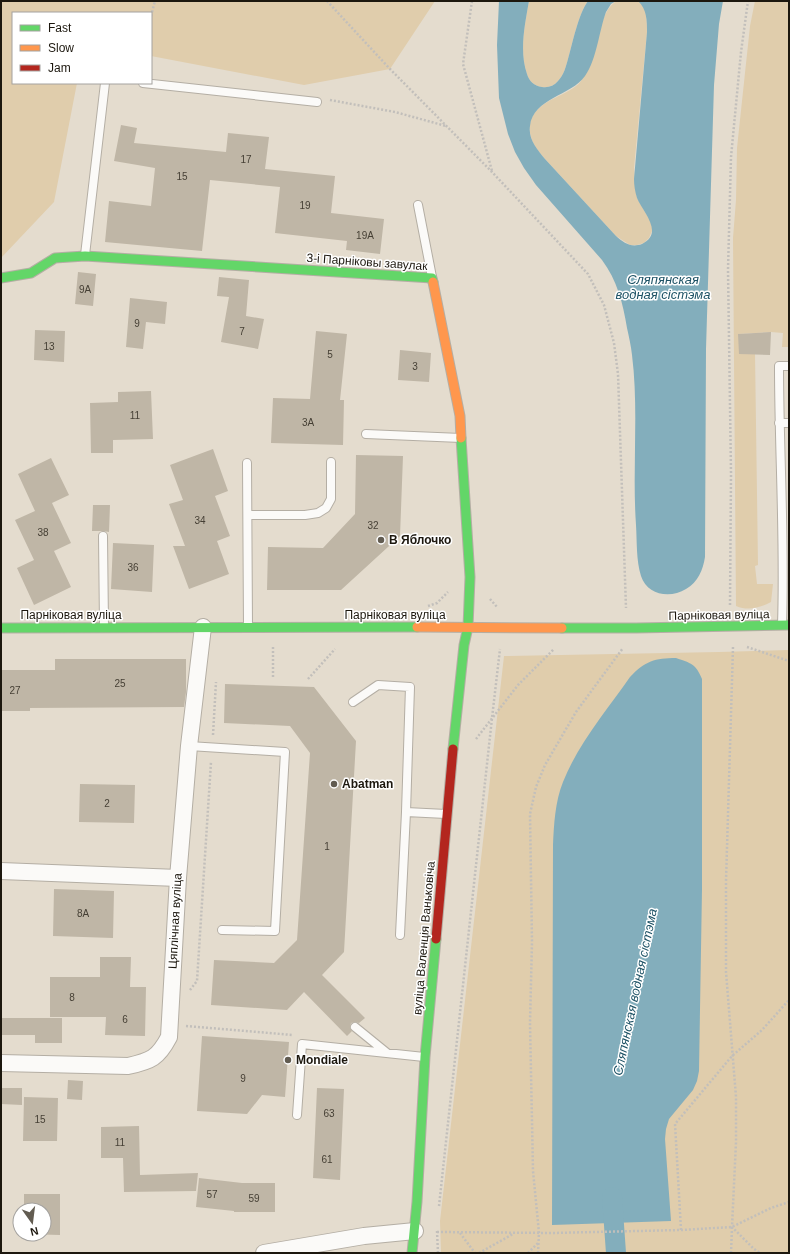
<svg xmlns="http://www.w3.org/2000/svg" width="790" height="1254" viewBox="0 0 790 1254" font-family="Arial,sans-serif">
<rect width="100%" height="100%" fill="#e4dcce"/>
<path fill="#e0cdac" d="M 1,1 L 435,1 L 390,69 L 304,85 L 151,56 L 151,13 L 13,13 L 13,83 L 77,83 L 54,202 L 1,258 Z
M 529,1 L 588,1 C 578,15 573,42 568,59 C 566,66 564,75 558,81 C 554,86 548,88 542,87 C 534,86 529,81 527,74 C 519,51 525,24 529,1 Z
M 616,1 C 621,1 634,0 639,1 C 647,5 647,24 647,32 L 634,168 L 637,198 L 652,224 L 652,231 L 649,238 L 644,243 L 637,245 L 630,245 L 616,236 L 545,159 C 535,148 526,135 531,120 C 539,98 570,96 581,81 C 585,74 592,61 594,54 C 600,36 600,13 616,1 Z
M 755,1 L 789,1 L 789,347 L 782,347 L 783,333 L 771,332 L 738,334 L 755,353 L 758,565 L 755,566 L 757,584 L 773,584 L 771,602 C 760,608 748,611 736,606 L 733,238 L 736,200 L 737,148 L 750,26 Z
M 789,650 L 789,1253 L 441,1253 L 440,1221 L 504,656 L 719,652 Z"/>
<path fill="#83aebc" d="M 499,1 L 529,1 C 525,24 519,51 527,74 C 529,81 534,86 542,87 C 548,88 554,86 558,81 C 564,75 566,66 568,59 C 573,42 578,15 588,1 L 616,1 L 611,4 L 606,12 C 599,31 597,59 585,76 C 571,96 533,98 530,126 C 528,139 537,149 545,159 L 616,236 C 624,243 631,248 642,244 C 665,233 642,211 637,198 C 635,192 634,185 634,179 L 647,32 C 647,21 647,9 638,1 L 723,1 L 719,24 L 714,85 L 706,349 L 705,557 C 703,570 698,582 686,589 C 670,599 647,595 641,576 C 636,561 637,540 636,525 C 632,468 639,411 632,355 C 631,346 629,337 627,328 C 623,303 617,280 602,260 L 536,185 L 524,168 L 515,152 L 508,134 L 499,98 L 497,45 Z
M 676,658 C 691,663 696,664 702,679 L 702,889 L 699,1071 L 697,1081 L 693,1090 L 669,1119 L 666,1129 L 665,1139 L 671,1221 L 552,1225 L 553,845 C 554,824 555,802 563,782 C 578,744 607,710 630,677 C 645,661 655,658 676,658 Z"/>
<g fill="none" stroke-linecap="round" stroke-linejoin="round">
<path stroke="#83aebc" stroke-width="20" d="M 612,1197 L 616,1253"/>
</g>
<path fill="#bfb6a6" d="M 121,125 L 137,128 L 134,143 L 226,152 L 228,133 L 269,137 L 265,169 L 335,176 L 331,213 L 384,219 L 380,254 L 346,250 L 347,241 L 275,233 L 280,187 L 210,180 L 202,251 L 105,242 L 109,201 L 151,206 L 155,168 L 114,161 Z
M 78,272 L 96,274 L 93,306 L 75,304 Z
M 219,277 L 249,280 L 246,316 L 264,319 L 258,349 L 221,342 L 229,297 L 217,296 Z
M 130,298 L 167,302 L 165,324 L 146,322 L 143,349 L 126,347 Z
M 35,330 L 65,331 L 64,362 L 34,360 Z
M 316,331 L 347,334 L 340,400 L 344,400 L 343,445 L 271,443 L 273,398 L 310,399 Z
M 771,332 L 770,355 L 739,354 L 738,334 Z
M 400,350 L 431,353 L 429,382 L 398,380 Z
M 151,391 L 153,439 L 113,440 L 113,453 L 91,453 L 90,403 L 118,402 L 118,392 Z
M 213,449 L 228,491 L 215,496 L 230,536 L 217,541 L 229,574 L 189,589 L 173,546 L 185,546 L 169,504 L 183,500 L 170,465 Z
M 356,455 L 403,456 L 400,536 L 341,590 L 267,590 L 268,547 L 323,548 L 355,514 Z
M 51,458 L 69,495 L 52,503 L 71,543 L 54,551 L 71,587 L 34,605 L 17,568 L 34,560 L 15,520 L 35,511 L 18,474 Z
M 93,505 L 110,505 L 109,532 L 103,531 L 92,531 Z
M 113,543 L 154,545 L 152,592 L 111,589 Z
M 55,659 L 186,659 L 186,692 L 184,707 L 30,708 L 30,711 L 1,711 L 1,670 L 55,670 Z
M 225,684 L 314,687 L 356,741 L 344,952 L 322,975 L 365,1018 L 359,1023 L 355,1022 L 351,1023 L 350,1027 L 352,1031 L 347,1036 L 304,992 L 287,1010 L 211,1005 L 214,960 L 274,963 L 297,940 L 310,753 L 290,726 L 224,723 Z
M 80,784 L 135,785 L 134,823 L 79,822 Z
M 54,889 L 114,891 L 113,938 L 53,936 Z
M 100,957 L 131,957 L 130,987 L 146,987 L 145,1036 L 105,1035 L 106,1017 L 50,1017 L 50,977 L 100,977 Z
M 1,1018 L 62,1018 L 62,1043 L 35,1043 L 35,1035 L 1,1035 Z
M 202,1036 L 289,1042 L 285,1097 L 262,1095 L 247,1114 L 197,1111 Z
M 68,1080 L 83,1081 L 82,1100 L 67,1099 Z
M 1,1088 L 22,1088 L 22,1105 L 1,1104 Z
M 317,1088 L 344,1089 L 340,1180 L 313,1178 Z
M 24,1097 L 58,1098 L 57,1141 L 23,1141 Z
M 139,1126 L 140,1175 L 198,1173 L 196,1191 L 124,1192 L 123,1158 L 101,1158 L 101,1127 Z
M 199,1178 L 242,1183 L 275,1183 L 275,1212 L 234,1212 L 234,1211 L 196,1207 Z
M 24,1194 L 60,1194 L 60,1235 L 24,1234 L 44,1234 L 44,1210 L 24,1210 Z"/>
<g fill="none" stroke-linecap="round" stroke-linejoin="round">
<g stroke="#b4aea4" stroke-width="10">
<path id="lane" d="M 143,83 L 317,102
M 418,205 L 432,277
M 85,255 L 105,83
M 779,423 L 789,423
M 366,434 L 461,438
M 247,463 L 248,626
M 248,515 L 305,515 L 318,513 L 326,508 L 331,499 L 331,462
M 103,536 L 104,626
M 782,625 C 785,539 779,452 779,366 L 789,366
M 353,702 L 378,685 L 410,687 L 406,812 L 400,935
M 189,746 L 285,752 L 275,931 L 222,930
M 406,812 L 446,814
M 355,1027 L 387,1053
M 297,1115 L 302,1044 L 424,1057"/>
</g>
<g stroke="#b4aea4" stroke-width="18">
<path id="street" d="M 1,871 L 178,878
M 1,1063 L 128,1066 C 151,1061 158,1058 169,1037 L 178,878 L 189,746 L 203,627
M 264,1253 L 364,1236 L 415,1231"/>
</g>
<g stroke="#b4aea4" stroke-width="11">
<path id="fast" d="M 1,278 L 31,273 L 55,258 L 85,256 L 432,278 L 433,282
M 1,628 L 417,627
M 562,628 L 636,628 L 789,625
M 453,749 L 464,645 L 468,627 L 470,577 L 461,438
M 412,1253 L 417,1202 L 425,1057 L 436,939"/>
</g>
<g stroke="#b4aea4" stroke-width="11">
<path id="slow" d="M 433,282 L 460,416 L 461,438
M 417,627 L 562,628"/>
</g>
<g stroke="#b4aea4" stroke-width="11">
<path id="jam" d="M 436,939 L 453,749"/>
</g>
<path stroke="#c2bfbb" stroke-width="2.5" stroke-dasharray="2 2" stroke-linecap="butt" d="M 327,1 L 390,69 L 492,172 L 588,274 L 604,305 L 614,343 L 618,374 L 626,608
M 472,1 L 463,64 L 492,171
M 151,16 L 155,1
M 330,100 L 395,112 L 446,126
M 490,599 L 497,607
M 730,605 L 731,473 L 728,270 L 731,157 L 741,52 L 748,1
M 428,606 L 437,603 L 448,592
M 733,647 L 726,881 L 726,972 L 736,1097 L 736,1142 L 732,1227 L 754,1249 L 760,1253
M 747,647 L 789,661
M 273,677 L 273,647
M 308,679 L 335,649
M 213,735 L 216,682
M 476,739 L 518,685 L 554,649
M 190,990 L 197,981 L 211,762
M 186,1026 L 293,1035
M 439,1206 L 492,718 L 500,649
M 681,1230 L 675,1124 L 732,1056 L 762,1030 L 789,1000
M 437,1231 L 438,1253
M 437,1232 L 552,1233 L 681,1230 L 732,1227 L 771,1208 L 789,1202
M 460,1233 L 475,1253
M 479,1253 L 513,1234
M 528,1253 L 538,1243
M 538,1253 L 539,1233 L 533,1171 L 530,1023 L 532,942 L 530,814 L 536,787 L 545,765 L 576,712 L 623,648
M 731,1253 L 732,1228"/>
<use href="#lane" stroke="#fbfaf8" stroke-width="8"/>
<use href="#street" stroke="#fbfaf8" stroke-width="16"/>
<use href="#fast" stroke="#63d668" stroke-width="9"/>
<use href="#slow" stroke="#ff974d" stroke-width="9"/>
<use href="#jam" stroke="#b3261e" stroke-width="9"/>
</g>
<g fill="#625c51" stroke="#fff" stroke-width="1.5">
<circle cx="381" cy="540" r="4"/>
<circle cx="334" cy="784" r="4"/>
<circle cx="288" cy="1060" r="4"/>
</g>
<g text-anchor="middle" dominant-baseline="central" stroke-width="3" stroke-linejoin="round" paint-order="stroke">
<g font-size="10" fill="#453f34">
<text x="246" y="159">17</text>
<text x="182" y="176">15</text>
<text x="305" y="205">19</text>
<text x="365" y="235">19А</text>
<text x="85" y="289">9А</text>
<text x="137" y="323">9</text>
<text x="242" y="331">7</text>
<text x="49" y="346">13</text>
<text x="330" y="354">5</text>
<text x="415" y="366">3</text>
<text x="135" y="415">11</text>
<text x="308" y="422">3А</text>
<text x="200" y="520">34</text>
<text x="373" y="525">32</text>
<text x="43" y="532">38</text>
<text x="133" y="567">36</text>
<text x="120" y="683">25</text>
<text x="15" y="690">27</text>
<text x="107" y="803">2</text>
<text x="327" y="846">1</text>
<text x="83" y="913">8А</text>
<text x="72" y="997">8</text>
<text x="125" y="1019">6</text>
<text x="243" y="1078">9</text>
<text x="329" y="1113">63</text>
<text x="40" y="1119">15</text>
<text x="120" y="1142">11</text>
<text x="327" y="1159">61</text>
<text x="212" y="1194">57</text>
<text x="254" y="1198">59</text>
</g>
<g font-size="12" fill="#1c170e" stroke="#fff">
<text transform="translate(367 262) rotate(4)">3-і Парніковы завулак</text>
<text x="71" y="615">Парніковая вуліца</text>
<text x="395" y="615">Парніковая вуліца</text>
<text transform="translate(719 615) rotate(-1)">Парніковая вуліца</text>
<text transform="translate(175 921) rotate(-87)">Цяплічная вуліца</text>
<text transform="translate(424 938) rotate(-85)">вуліца Валенція Ваньковіча</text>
</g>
<g font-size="12" font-weight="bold" fill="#1c170e" stroke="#fff" text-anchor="start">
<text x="389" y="540">В Яблочко</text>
<text x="342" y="784">Abatman</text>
<text x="296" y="1060">Mondiale</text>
</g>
<g font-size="13" font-style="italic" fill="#1d5265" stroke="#fff">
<text x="663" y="279">Сляпянская<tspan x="663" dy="15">водная сістэма</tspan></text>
<text transform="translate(635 992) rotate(-78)">Сляпянская водная сістэма</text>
</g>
</g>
<rect width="790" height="1254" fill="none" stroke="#1c170e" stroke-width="4"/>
<rect x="12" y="12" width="140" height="72" fill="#ffffff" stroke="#a4a29f"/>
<rect x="20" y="25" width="20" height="6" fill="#63d668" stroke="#a4a29f"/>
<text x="48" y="32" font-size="12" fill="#1c170e">Fast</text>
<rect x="20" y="45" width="20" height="6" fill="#ff974d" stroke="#a4a29f"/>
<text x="48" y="52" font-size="12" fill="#1c170e">Slow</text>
<rect x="20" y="65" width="20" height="6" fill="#b3261e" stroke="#a4a29f"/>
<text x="48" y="72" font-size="12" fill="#1c170e">Jam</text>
<g transform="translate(32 1222) rotate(166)"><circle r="19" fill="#ffffff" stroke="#a4a29f"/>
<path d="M0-3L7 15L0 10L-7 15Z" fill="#625c51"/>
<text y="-6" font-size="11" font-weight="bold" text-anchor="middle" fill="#1c170e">N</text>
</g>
</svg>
